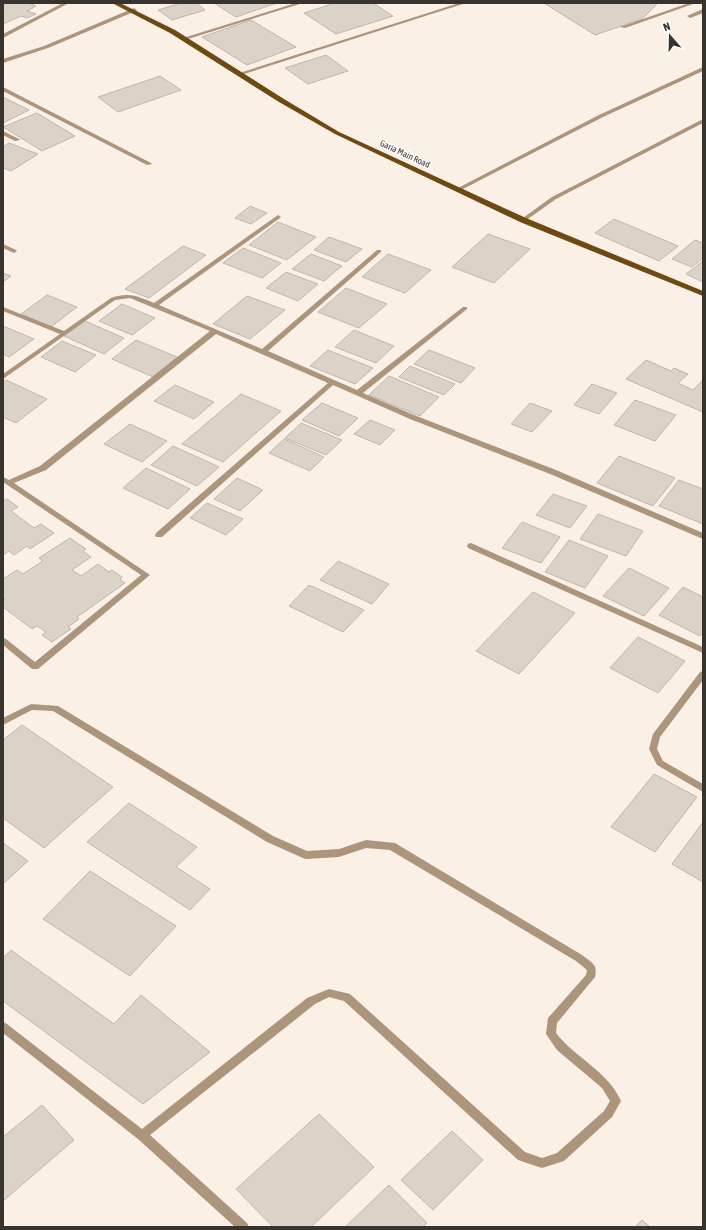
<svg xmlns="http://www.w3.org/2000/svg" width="706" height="1230" viewBox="0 0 706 1230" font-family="'Asap Condensed',sans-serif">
<rect width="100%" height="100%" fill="#faf0e5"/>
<path fill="#dcd3c8" stroke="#c0b7ac" d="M 3,3 L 28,3 L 36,6 L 27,11 L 36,14 L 27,18 L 21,16 L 3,24 Z
M 181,3 L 196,3 L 205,10 L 172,20 L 158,10 Z
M 214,3 L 277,3 L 236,17 Z
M 335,3 L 373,3 L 393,16 L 336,34 L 304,13 Z
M 544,3 L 658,3 L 642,19 L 595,35 Z
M 251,20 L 296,47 L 247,65 L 202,37 Z
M 326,55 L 348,71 L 308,84 L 285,68 Z
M 160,76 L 181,90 L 118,112 L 98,97 Z
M 3,97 L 29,110 L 3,123 Z
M 37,113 L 75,136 L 42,151 L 3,127 Z
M 9,143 L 38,154 L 11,171 L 3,168 L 3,147 Z
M 250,206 L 267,213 L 251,224 L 235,218 Z
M 614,219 L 678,246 L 659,261 L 595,233 Z
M 278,222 L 316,237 L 287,260 L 249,245 Z
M 488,234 L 530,249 L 494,283 L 452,267 Z
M 329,237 L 362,249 L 346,262 L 314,250 Z
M 695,240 L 703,243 L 703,258 L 692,267 L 672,259 Z
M 183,246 L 206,255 L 149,298 L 125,289 Z
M 243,248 L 281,263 L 262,278 L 223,263 Z
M 311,254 L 342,266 L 324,281 L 292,269 Z
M 388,254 L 431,270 L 405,293 L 362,277 Z
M 703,261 L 703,282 L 686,274 Z
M 286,272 L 318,284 L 298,301 L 266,288 Z
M 3,273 L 11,276 L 3,282 Z
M 346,288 L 387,304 L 359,328 L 318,312 Z
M 47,295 L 77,307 L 51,327 L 21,314 Z
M 247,296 L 285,310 L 250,339 L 213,324 Z
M 122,304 L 155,318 L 132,335 L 99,321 Z
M 85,321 L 124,338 L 104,354 L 64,336 Z
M 3,326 L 34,339 L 9,357 L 3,354 Z
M 354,330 L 394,346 L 376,363 L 335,347 Z
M 136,340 L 177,357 L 153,377 L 112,359 Z
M 62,341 L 96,355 L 75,372 L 41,357 Z
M 328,350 L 373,368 L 355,384 L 310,366 Z
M 429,350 L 475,368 L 461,383 L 414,364 Z
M 646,360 L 671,371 L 674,368 L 688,374 L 678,383 L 693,390 L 703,380 L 703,412 L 626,379 Z
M 410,366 L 455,384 L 444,395 L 399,377 Z
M 389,376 L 439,397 L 420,416 L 369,395 Z
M 6,380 L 47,399 L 16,423 L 3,417 L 3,382 Z
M 592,384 L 617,393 L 599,414 L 574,405 Z
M 175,385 L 214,402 L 194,419 L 154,401 Z
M 241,394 L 281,411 L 223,462 L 182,444 Z
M 635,400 L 676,415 L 655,441 L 614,425 Z
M 322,403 L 358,418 L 339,436 L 302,420 Z
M 530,403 L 552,411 L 532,432 L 511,424 Z
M 370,420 L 395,430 L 380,445 L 354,434 Z
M 301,423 L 342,440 L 326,455 L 285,438 Z
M 130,424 L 167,441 L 142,462 L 104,444 Z
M 284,439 L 324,457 L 310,471 L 269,453 Z
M 173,446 L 219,467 L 197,486 L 151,465 Z
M 619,456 L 675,478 L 653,506 L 597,483 Z
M 146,468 L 190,489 L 168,509 L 123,488 Z
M 237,478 L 263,490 L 240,511 L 214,499 Z
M 679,480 L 703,489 L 703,524 L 659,506 Z
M 553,494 L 587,506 L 570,528 L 536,515 Z
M 7,499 L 18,507 L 11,511 L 34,528 L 41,524 L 54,533 L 30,549 L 27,546 L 14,555 L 9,551 L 3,555 L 3,501 Z
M 207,503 L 243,519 L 226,535 L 190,518 Z
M 598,514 L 643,531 L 626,556 L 580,539 Z
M 522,522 L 560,537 L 541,563 L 502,548 Z
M 70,538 L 86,549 L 83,551 L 91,557 L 72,570 L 81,576 L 98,564 L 109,572 L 112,570 L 122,577 L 120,580 L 125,583 L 77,617 L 79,619 L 68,627 L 71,629 L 52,642 L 42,635 L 46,632 L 37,626 L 32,629 L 3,607 L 3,601 L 5,599 L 3,598 L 3,579 L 17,570 L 23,574 L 43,561 L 39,558 Z
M 569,540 L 608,556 L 585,588 L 545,572 Z
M 338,561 L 389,584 L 372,604 L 320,580 Z
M 629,568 L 669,588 L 644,616 L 603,596 Z
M 309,585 L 364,610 L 343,632 L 289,606 Z
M 683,587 L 703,597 L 703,632 L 700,636 L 659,615 Z
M 533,592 L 575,613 L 519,674 L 476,651 Z
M 638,637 L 685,661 L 658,693 L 610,668 Z
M 22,725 L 113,787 L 44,848 L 3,818 L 3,740 Z
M 654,774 L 697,797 L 655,852 L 611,827 Z
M 129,803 L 197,847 L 176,867 L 210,889 L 190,910 L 87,842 Z
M 703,822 L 703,882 L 672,864 Z
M 3,843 L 28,861 L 3,884 Z
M 90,871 L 176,926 L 130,976 L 43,919 Z
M 11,950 L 114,1024 L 141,995 L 210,1052 L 143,1104 L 3,1001 L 3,958 Z
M 42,1105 L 74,1140 L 3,1201 L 3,1137 Z
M 319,1114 L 374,1167 L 311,1227 L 273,1227 L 236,1189 Z
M 452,1131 L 483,1160 L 433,1210 L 401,1180 Z
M 389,1185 L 427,1223 L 423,1227 L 345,1227 Z
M 642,1220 L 650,1227 L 635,1227 Z"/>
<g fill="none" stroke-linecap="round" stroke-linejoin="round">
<path fill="#ac957b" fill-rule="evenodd" d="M 63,3 L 69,3 L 3,38 L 3,34 Z
M 459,3 L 466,3 L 241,75 L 236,74 Z
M 689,3 L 696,3 L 625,28 L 620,27 Z
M 703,9 L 703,13 L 690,18 L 687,16 Z
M 703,67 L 703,71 L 603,117 L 461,190 L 459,191 L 456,189 L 599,115 Z
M 703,119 L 703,123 L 556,199 L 525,221 L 521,221 L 520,220 L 552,197 Z
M 40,466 L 43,466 L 47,468 L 46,470 L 14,483 L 150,575 L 38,669 L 32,669 L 3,645 L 3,638 L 6,639 L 35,662 L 141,575 L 3,482 L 3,477 L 9,480 Z"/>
<path fill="#ac957b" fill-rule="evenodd" d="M 296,3 L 303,3 L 188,39 L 183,38 Z
M 134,8 L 137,10 L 136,11 L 48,48 L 3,63 L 3,59 L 44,46 Z
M 3,87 L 151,163 L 152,164 L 147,165 L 3,91 Z
M 3,131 L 19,139 L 20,140 L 15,141 L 3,135 Z
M 278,215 L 281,217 L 280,218 L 159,305 L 262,349 L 377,250 L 381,250 L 381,252 L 268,351 L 357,390 L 463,307 L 467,307 L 467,309 L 363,393 L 414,415 L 556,470 L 703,533 L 703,539 L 550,474 L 410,419 L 333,385 L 162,537 L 156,537 L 155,535 L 156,533 L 328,383 L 216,334 L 46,470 L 40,470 L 39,468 L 40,466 L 210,331 L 130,298 L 115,300 L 3,379 L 3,374 L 60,334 L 3,311 L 3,307 L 64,331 L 111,298 C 129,292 137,296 154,303 Z
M 3,244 L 16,250 L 17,251 L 14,253 L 3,248 Z
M 471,543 L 703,647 L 703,653 L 468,548 L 467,546 L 468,544 Z
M 703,671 L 703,680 L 660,737 L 657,749 L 663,761 L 703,784 L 703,792 L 657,765 L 649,749 L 653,734 L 700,672 Z
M 31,704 L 58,706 L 273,836 L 307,851 L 339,849 L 366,840 L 395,843 L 582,955 C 592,963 598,964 595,977 L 557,1023 L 556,1033 C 575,1058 608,1071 621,1101 L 612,1117 L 564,1161 L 542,1168 L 518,1160 L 344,1001 L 329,997 L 315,1004 L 150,1135 L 247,1223 L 249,1227 L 235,1227 L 138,1139 L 3,1033 L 3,1022 L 7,1024 L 142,1129 L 307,998 L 329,989 L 350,994 L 525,1152 L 542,1158 L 557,1153 L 604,1111 L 610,1101 L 602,1088 L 557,1050 L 546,1034 L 548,1018 L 586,975 L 587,970 L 576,961 L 390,850 L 366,848 L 339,857 L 306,859 L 303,858 L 267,842 L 53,711 L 32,710 L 3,725 L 3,718 Z"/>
<path fill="#6f4912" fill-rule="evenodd" d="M 112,3 L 120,3 L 175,30 L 284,99 L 339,132 L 526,218 L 703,291 L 703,296 L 520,222 L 335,134 L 279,102 L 170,33 Z"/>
</g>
<g text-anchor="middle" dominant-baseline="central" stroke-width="3" stroke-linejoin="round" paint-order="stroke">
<g font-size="9" fill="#373430" stroke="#fff">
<text transform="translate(405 154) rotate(25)">Garia Main Road</text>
</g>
</g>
<rect width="706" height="1230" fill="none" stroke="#373430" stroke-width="8"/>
<g transform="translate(670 36) rotate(340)" stroke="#ffffff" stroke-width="3" paint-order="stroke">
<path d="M0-3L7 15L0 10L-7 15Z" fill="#373430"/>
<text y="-6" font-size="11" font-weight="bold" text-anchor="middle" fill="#373430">N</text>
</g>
</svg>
